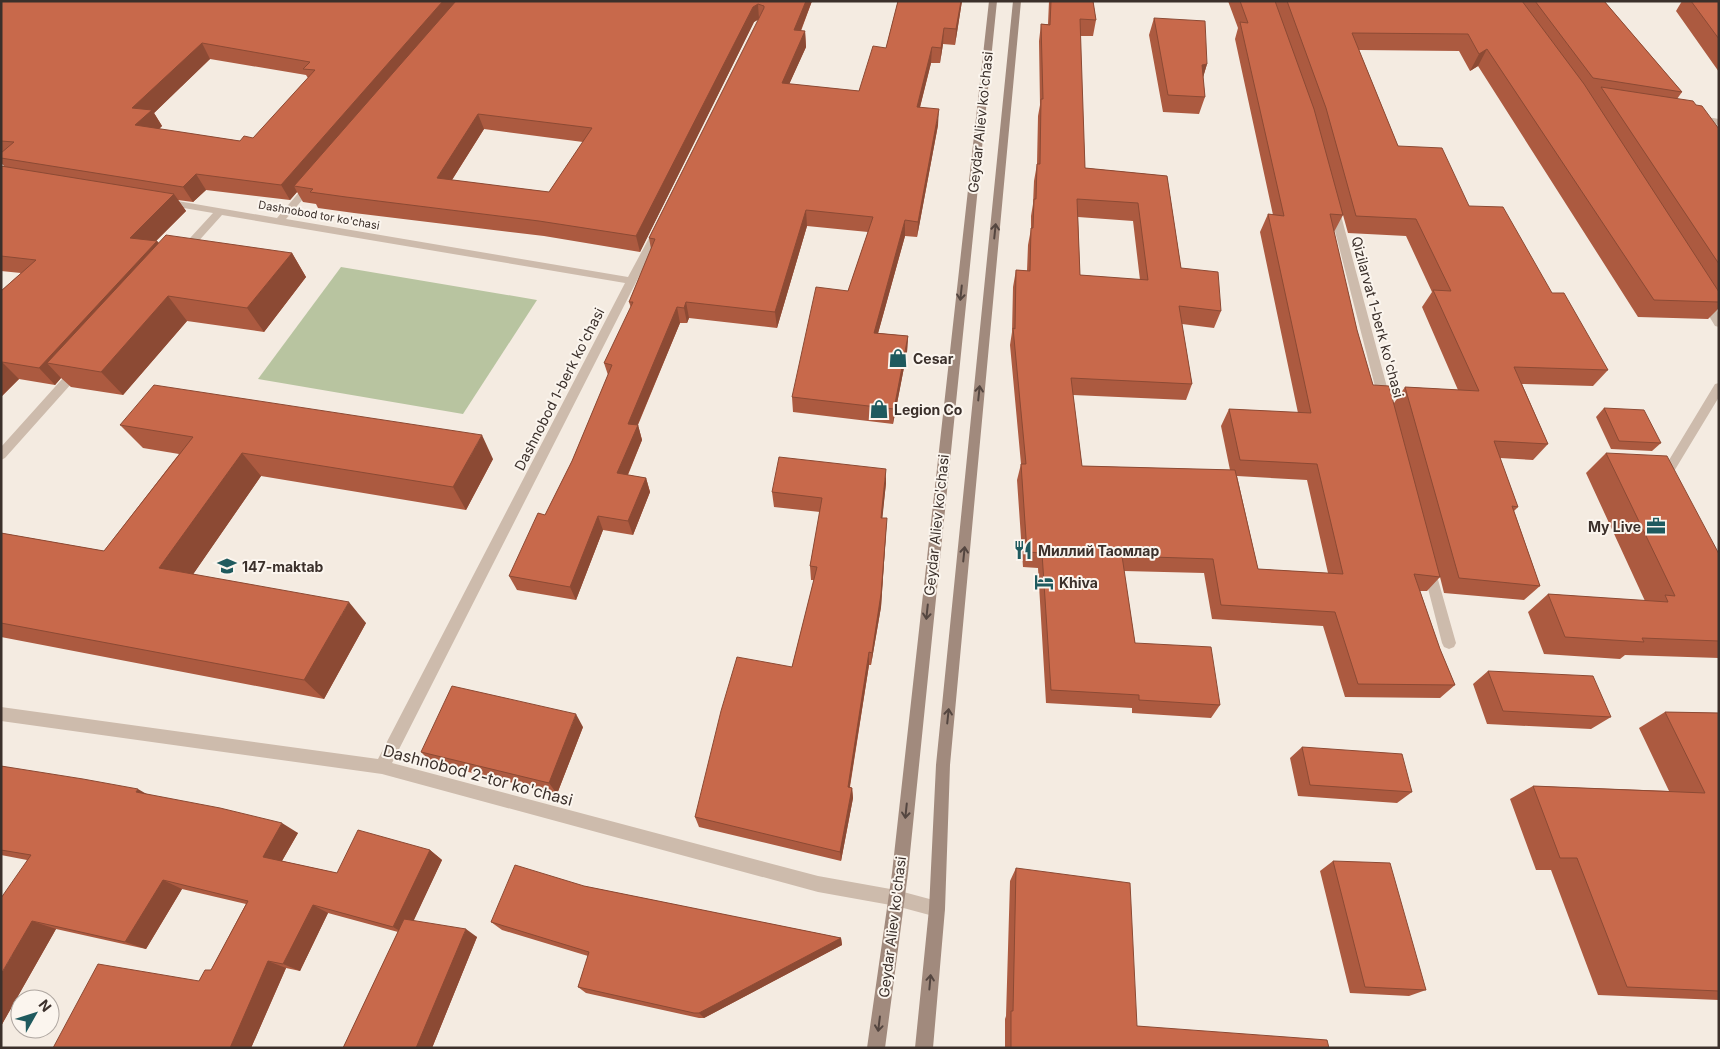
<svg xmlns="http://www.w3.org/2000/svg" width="1720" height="1049" viewBox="0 0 1720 1049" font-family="Inter,sans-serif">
<rect width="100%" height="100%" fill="#f4ebe1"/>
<path fill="#b8c4a0" d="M 341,267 L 537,300 L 463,414 L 258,379 Z"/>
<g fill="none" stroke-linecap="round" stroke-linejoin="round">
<path fill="#cdbbac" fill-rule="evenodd" d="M 1696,115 L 1719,119 L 1719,125 L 1693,120 L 1693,116 Z
M 310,182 L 315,185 L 286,219 L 628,277 L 655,227 L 661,227 L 663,229 L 392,763 L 818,876 L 896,890 L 937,901 L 943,903 L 945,909 L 943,915 L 937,917 L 896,906 L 818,892 L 382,774 L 1,721 L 1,707 L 378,759 L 625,283 L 222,215 L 187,254 L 179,254 L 179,250 L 213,213 L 166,205 L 161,202 L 166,199 L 277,218 L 307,183 Z
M 1334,205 L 1339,208 L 1391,402 L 1385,406 L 1379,402 L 1329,208 Z
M 1705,297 L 1709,298 L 1719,314 L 1719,327 L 1715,326 L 1700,301 Z
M 76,367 L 82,371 L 80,374 L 5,458 L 1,460 L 1,447 L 72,368 Z
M 1719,383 L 1719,397 L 1673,473 L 1676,479 L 1674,482 L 1666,482 L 1661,473 L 1663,470 L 1715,384 Z
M 1429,564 L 1434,565 L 1435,569 L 1456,643 L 1454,647 L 1449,649 L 1444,647 L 1442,643 L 1423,569 L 1424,565 Z"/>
<path fill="#a18a7d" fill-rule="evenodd" d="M 989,1 L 997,1 L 908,873 L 885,1048 L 867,1048 L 892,873 Z
M 1013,1 L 1021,1 L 950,765 L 945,909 L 933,1048 L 915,1048 L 929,909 L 936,765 Z"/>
</g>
<path fill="#ac5a40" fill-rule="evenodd" d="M 1,1 L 812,1 L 801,31 L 805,31 L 806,47 L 789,84 L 859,91 L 886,48 L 898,1 L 962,1 L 955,45 L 943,44 L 940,63 L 931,63 L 920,107 L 938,125 L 917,237 L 905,236 L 878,333 L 908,336 L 907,352 L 893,424 L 793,412 L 792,397 L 848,291 L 868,232 L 807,226 L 777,328 L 689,318 L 687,323 L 680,323 L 638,425 L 642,440 L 628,475 L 646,478 L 650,492 L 633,535 L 603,530 L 576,600 L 517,590 L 509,576 L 545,515 L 572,461 L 608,375 L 604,363 L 631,308 L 629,302 L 651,249 L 649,238 L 759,19 L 754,22 L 640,252 L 544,236 L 354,213 L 318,208 L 316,204 L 303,202 L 297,192 L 290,200 L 206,190 L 193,202 L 178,200 L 186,211 L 156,241 L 157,241 L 159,243 L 292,253 L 306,277 L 264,332 L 187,321 L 123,395 L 71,387 L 61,378 L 55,385 L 19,379 L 1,397 L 1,291 L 21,273 L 1,271 L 1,166 L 4,166 L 1,163 ZM 210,59 L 306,75 L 308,78 L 253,138 L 240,141 L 159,129 L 162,126 L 154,113 ZM 484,129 L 583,142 L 549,192 L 452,180 Z
M 1049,1 L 1093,1 L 1096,20 L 1093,36 L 1080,36 L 1085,168 L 1167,176 L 1181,268 L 1221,311 L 1214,328 L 1182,324 L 1192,384 L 1186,400 L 1073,395 L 1082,466 L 1230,470 L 1221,426 L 1229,409 L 1298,413 L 1260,232 L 1268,214 L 1273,215 L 1235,39 L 1238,28 L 1228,1 L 1604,1 L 1682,92 L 1677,99 L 1719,129 L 1719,310 L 1718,309 L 1708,319 L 1638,317 L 1478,66 L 1470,71 L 1459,51 L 1359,50 L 1398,146 L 1469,206 L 1552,293 L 1608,370 L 1593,386 L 1522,384 L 1548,444 L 1533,460 L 1500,458 L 1518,507 L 1514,511 L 1540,586 L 1524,600 L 1444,593 L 1440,577 L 1427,591 L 1420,591 L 1440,649 L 1455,685 L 1440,698 L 1345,697 L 1323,626 L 1212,619 L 1204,573 L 1124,571 L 1135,643 L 1220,705 L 1211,718 L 1132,713 L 1132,708 L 1046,703 L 1038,568 L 1023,567 L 1017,480 L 1021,464 L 1010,345 L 1012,332 L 1013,287 L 1016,270 L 1027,271 L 1028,245 L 1031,229 L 1031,216 L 1033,204 L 1034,181 L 1037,164 L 1038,116 L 1040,105 L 1039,41 L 1041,24 L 1048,24 ZM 1343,215 L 1348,233 L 1406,236 L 1432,292 L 1422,307 L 1458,390 L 1405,387 L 1394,403 L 1373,385 L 1357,330 L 1334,232 ZM 1078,217 L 1133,221 L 1140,280 L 1080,275 ZM 1237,476 L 1307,480 L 1328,573 L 1258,569 Z
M 1682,1 L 1719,1 L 1719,72 L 1676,11 Z
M 1154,18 L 1207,64 L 1203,77 L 1205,97 L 1199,114 L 1163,112 L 1149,35 Z
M 1604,408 L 1661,443 L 1652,451 L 1611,449 L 1596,417 Z
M 120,425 L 493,459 L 466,510 L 261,476 L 193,574 L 366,623 L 324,699 L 1,637 L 1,533 L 104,551 L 179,454 L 143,448 Z
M 1606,453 L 1719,554 L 1719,658 L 1625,655 L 1620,659 L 1544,654 L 1528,612 L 1548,594 L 1645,601 L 1586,473 Z
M 886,483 L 882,518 L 886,532 L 881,607 L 871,665 L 869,665 L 850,787 L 852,788 L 853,798 L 841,861 L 699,827 L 695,817 L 792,667 L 814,580 L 811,580 L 810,566 L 820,512 L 774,507 L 772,492 Z
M 1488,671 L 1611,717 L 1591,729 L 1487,724 L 1473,684 Z
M 1665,712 L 1719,713 L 1719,1000 L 1598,995 L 1551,870 L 1536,870 L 1510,799 L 1533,786 L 1669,791 L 1639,728 Z
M 583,727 L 557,794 L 432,763 L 421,752 Z
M 1302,747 L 1412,792 L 1397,803 L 1298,796 L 1290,758 Z
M 1,766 L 147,794 L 298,833 L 282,861 L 337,873 L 430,850 L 442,860 L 413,921 L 477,937 L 432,1048 L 343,1048 L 398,932 L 328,913 L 300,971 L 286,968 L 251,1048 L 53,1048 L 199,981 L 211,970 L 246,904 L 182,889 L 146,949 L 56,929 L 1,1026 L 27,860 L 1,855 Z
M 1333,861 L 1426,990 L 1409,996 L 1350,993 L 1320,871 Z
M 1016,868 L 1137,1026 L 1329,1048 L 1005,1048 L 1005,1019 L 1006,1016 L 1010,881 Z
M 584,886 L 841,938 L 842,945 L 704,1018 L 699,1018 L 586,993 L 578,987 L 588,956 L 502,930 L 491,922 Z"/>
<path fill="#8c4a34" d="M 443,1 L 461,1 L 294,186 L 297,192 L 290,200 L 281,185 Z
M 806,1 L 812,1 L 795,45 L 794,30 Z
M 961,1 L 962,1 L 955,45 L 956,29 Z
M 758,4 L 759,19 L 754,22 L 640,252 L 636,236 L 753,7 Z
M 944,28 L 943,44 L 940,63 L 941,48 Z
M 805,31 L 806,47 L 783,98 L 782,83 Z
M 202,43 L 210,59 L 154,113 L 162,126 L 146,141 L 135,125 L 132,108 Z
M 932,47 L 931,63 L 916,123 L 917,107 Z
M 1487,49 L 1478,66 L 1470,71 L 1479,54 Z
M 1207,64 L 1202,81 L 1202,65 Z
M 939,109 L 938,125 L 917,237 L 918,222 Z
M 478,114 L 484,129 L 443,194 L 437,178 Z
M 196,174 L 206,190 L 193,202 L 183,187 Z
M 174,194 L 186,211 L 143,254 L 130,238 Z
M 806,210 L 807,226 L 777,328 L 775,312 Z
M 905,220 L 905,236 L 874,348 L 874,333 Z
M 157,241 L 170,258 L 47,363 L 61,378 L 55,385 L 39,368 Z
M 292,253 L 306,277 L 264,332 L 247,308 Z
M 168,296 L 187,321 L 123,395 L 101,372 Z
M 686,302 L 689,318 L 687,323 L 684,308 Z
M 677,307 L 680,323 L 632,438 L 628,424 Z
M 908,336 L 907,352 L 893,424 L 894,409 Z
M 2,362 L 19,379 L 1,397 L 1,363 Z
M 638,425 L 642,440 L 622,488 L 617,473 Z
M 482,435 L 493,459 L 466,510 L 453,487 Z
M 242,453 L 261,476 L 183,589 L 159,568 Z
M 886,469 L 886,483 L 881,532 L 881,518 Z
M 646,478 L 650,492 L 633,535 L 628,521 Z
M 598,516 L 603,530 L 576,600 L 570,587 Z
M 887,518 L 881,607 L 871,665 L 872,653 Z
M 349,602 L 366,623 L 324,699 L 304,680 Z
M 869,652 L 869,665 L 848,797 L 848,787 Z
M 576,714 L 583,727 L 557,794 L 549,783 Z
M 852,788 L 853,798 L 841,861 L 840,852 Z
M 138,789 L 157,800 L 136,792 Z
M 282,823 L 298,833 L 279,866 L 263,857 Z
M 430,850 L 442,860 L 407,935 L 393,927 Z
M 163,880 L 182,889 L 146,949 L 125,942 Z
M 313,905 L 328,913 L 300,971 L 283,964 Z
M 32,921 L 56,929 L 1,1026 L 1,974 Z
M 466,929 L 477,937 L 432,1048 L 416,1048 Z
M 841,938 L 842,945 L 704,1018 L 699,1013 Z
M 268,961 L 286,968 L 251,1048 L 230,1048 Z"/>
<path fill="#c8694b" stroke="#8c4a34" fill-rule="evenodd" d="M 1,1 L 443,1 L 281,185 L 196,174 L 183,187 L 1,158 L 1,153 L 14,142 L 1,141 ZM 202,43 L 310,62 L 303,69 L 315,70 L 253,138 L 244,136 L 240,141 L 135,125 L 152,110 L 132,108 Z
M 456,1 L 806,1 L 794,30 L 805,31 L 782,83 L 859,91 L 873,46 L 886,48 L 898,1 L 961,1 L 956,29 L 944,28 L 941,48 L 932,47 L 917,107 L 939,109 L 918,222 L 905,220 L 874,333 L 908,336 L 894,409 L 792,397 L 816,287 L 848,291 L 873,217 L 806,210 L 775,312 L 686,302 L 684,308 L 677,307 L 628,424 L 638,425 L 617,473 L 646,478 L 628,521 L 598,516 L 570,587 L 509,576 L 538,513 L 545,515 L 572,461 L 612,365 L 604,363 L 633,302 L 629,302 L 655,239 L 649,238 L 764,8 L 764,6 L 758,4 L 753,7 L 636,236 L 539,221 L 346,197 L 310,192 L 313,189 L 294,186 ZM 478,114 L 592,128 L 549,192 L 437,178 Z
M 1051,1 L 1093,1 L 1096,20 L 1080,19 L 1085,168 L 1167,176 L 1181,268 L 1218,272 L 1221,311 L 1179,306 L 1192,384 L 1071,378 L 1082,466 L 1235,470 L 1258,569 L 1343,574 L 1317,464 L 1240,460 L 1229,409 L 1311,413 L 1268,214 L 1284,216 L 1240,22 L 1248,23 L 1240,1 L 1275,1 L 1314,109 L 1343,215 L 1330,214 L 1357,330 L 1373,385 L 1389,386 L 1440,577 L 1414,574 L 1440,649 L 1455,685 L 1358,684 L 1335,612 L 1221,605 L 1213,559 L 1122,556 L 1135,643 L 1211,647 L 1220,705 L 1139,700 L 1139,695 L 1051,690 L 1042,553 L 1027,552 L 1021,464 L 1026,464 L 1013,328 L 1015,329 L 1016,270 L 1030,271 L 1031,228 L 1033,228 L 1034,199 L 1036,199 L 1037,164 L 1040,164 L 1041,99 L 1043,99 L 1041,24 L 1050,25 ZM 1077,199 L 1138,203 L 1148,280 L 1080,275 Z
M 1287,1 L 1522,1 L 1584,84 L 1719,292 L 1719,302 L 1654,300 L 1487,49 L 1479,54 L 1468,34 L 1352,33 L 1398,146 L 1442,148 L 1469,206 L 1503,207 L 1552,293 L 1564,293 L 1608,370 L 1514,367 L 1548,444 L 1494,441 L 1518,507 L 1512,506 L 1540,586 L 1459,578 L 1405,387 L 1479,391 L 1433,290 L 1451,291 L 1416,219 L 1356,216 L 1326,108 Z
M 1535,1 L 1604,1 L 1682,92 L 1593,78 Z
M 1691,1 L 1719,1 L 1719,39 Z
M 1154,18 L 1205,21 L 1207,64 L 1202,65 L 1205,97 L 1168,95 Z
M 1601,87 L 1693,101 L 1696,105 L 1702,106 L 1719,129 L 1719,264 Z
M 1,166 L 174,194 L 130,238 L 157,241 L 39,368 L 2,362 L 1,363 L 1,291 L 36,260 L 1,256 Z
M 166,235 L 292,253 L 247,308 L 168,296 L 101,372 L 47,363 Z
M 154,385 L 482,435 L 453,487 L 242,453 L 159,568 L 349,602 L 304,680 L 1,623 L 1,533 L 104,551 L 193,437 L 120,425 Z
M 1604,408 L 1644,410 L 1661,443 L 1619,441 Z
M 1606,453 L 1667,456 L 1719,554 L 1719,641 L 1642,638 L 1644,642 L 1565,637 L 1548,594 L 1668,602 L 1665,595 L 1675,596 Z
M 779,457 L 886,469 L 881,518 L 887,518 L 881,594 L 872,653 L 869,652 L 848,787 L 852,788 L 840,852 L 695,817 L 721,711 L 737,657 L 792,667 L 817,567 L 810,566 L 822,498 L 772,492 Z
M 1488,671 L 1593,676 L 1611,717 L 1503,711 Z
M 452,686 L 576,714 L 549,783 L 421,752 Z
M 1665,712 L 1719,713 L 1719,991 L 1627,987 L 1577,858 L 1560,858 L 1533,786 L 1705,793 Z
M 1302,747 L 1402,754 L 1412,792 L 1310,785 Z
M 1,766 L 83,779 L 138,789 L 136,792 L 220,808 L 282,823 L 263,857 L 337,873 L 358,830 L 430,850 L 393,927 L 313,905 L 283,964 L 268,961 L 230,1048 L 53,1048 L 98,964 L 199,981 L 205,970 L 211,970 L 248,901 L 163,880 L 125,942 L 32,921 L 1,974 L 1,898 L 31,855 L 1,850 Z
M 1333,861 L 1390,863 L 1426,990 L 1365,987 Z
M 515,865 L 584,886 L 841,938 L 699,1013 L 694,1013 L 578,987 L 589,952 L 491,922 Z
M 1016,868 L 1130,883 L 1137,1026 L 1327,1040 L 1329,1048 L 1011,1048 L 1011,1011 L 1013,1011 Z
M 404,919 L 466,929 L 416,1048 L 343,1048 Z"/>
<defs><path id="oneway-shaft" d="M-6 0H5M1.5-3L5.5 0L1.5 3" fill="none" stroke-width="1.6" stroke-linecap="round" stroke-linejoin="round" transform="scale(1.25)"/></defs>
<g stroke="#544640">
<use href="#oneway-shaft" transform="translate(995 231) rotate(-84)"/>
<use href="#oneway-shaft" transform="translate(961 293) rotate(96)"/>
<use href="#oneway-shaft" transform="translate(979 393) rotate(-84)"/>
<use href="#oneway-shaft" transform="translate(964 554) rotate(-84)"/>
<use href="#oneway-shaft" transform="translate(927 612) rotate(96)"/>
<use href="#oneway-shaft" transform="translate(948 716) rotate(-84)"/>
<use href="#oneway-shaft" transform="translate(906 811) rotate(96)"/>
<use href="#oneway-shaft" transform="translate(930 982) rotate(-85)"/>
<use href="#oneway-shaft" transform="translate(879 1024) rotate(97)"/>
</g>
<defs>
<g id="shop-bare" transform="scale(1.5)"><path d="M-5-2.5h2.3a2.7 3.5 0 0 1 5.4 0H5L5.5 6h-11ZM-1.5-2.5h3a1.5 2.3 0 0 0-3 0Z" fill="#1f5a5e" stroke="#fbf5ee" stroke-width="2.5" paint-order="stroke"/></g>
<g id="office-bare" transform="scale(1.5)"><path d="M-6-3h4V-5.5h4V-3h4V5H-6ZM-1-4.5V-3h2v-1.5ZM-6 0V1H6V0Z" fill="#1f5a5e" stroke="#fbf5ee" stroke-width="2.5" paint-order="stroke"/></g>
<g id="restaurant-bare" transform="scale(1.5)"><path d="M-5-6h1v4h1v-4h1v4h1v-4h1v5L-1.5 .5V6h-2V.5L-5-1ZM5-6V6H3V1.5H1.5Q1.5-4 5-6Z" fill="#1f5a5e" stroke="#fbf5ee" stroke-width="2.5" paint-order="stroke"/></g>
<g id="school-bare" transform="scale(1.5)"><path d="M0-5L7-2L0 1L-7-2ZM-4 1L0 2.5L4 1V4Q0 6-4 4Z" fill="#1f5a5e" stroke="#fbf5ee" stroke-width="2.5" paint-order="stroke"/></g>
<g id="hotel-bare" transform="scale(1.5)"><path d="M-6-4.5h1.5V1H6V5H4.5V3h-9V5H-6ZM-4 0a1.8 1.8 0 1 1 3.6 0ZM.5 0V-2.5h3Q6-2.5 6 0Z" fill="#1f5a5e" stroke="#fbf5ee" stroke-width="2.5" paint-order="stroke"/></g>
</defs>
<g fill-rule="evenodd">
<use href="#shop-bare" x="898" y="358"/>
<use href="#shop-bare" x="879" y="409"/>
<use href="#office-bare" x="1656" y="526"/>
<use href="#restaurant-bare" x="1023" y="550"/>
<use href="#school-bare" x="227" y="566"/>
<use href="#hotel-bare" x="1044" y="582"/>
</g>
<g text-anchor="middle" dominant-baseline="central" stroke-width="4" stroke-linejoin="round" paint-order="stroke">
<g font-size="11" fill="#3b302b" stroke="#fbf5ee">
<text transform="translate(319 215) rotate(10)">Dashnobod tor ko'chasi</text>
</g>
<g font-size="14" fill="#3b302b" stroke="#fbf5ee">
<text transform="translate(980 122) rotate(-84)">Geydar Aliev ko'chasi</text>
<text transform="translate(1378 317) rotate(75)">Qizilarvat 1-berk ko'chasi</text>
<text transform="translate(559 389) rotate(-63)">Dashnobod 1-berk ko'chasi</text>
<text transform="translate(936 525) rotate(-84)">Geydar Aliev ko'chasi</text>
<text transform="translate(892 927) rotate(-83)">Geydar Aliev ko'chasi</text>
</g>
<g font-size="14" font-weight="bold" fill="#3b302b" stroke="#fbf5ee" text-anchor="start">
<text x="913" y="358">Cesar</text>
<text x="894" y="409">Legion Co</text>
<text x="1641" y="526" text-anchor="end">My Live</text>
<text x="1038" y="550">Миллий Таомлар</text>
<text x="242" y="566">147-maktab</text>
<text x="1059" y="582">Khiva</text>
</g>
<g font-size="16" fill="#3b302b" stroke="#fbf5ee">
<text transform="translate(478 775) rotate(15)">Dashnobod 2-tor ko'chasi</text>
</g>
</g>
<rect width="1720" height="1049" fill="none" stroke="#3b302b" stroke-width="5"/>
<g transform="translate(35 1014) rotate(51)"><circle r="24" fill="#fbf5ee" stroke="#aea6a0"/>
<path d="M0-4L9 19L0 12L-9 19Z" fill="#1f5a5e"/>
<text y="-8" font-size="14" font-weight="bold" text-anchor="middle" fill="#3b302b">N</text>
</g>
</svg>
